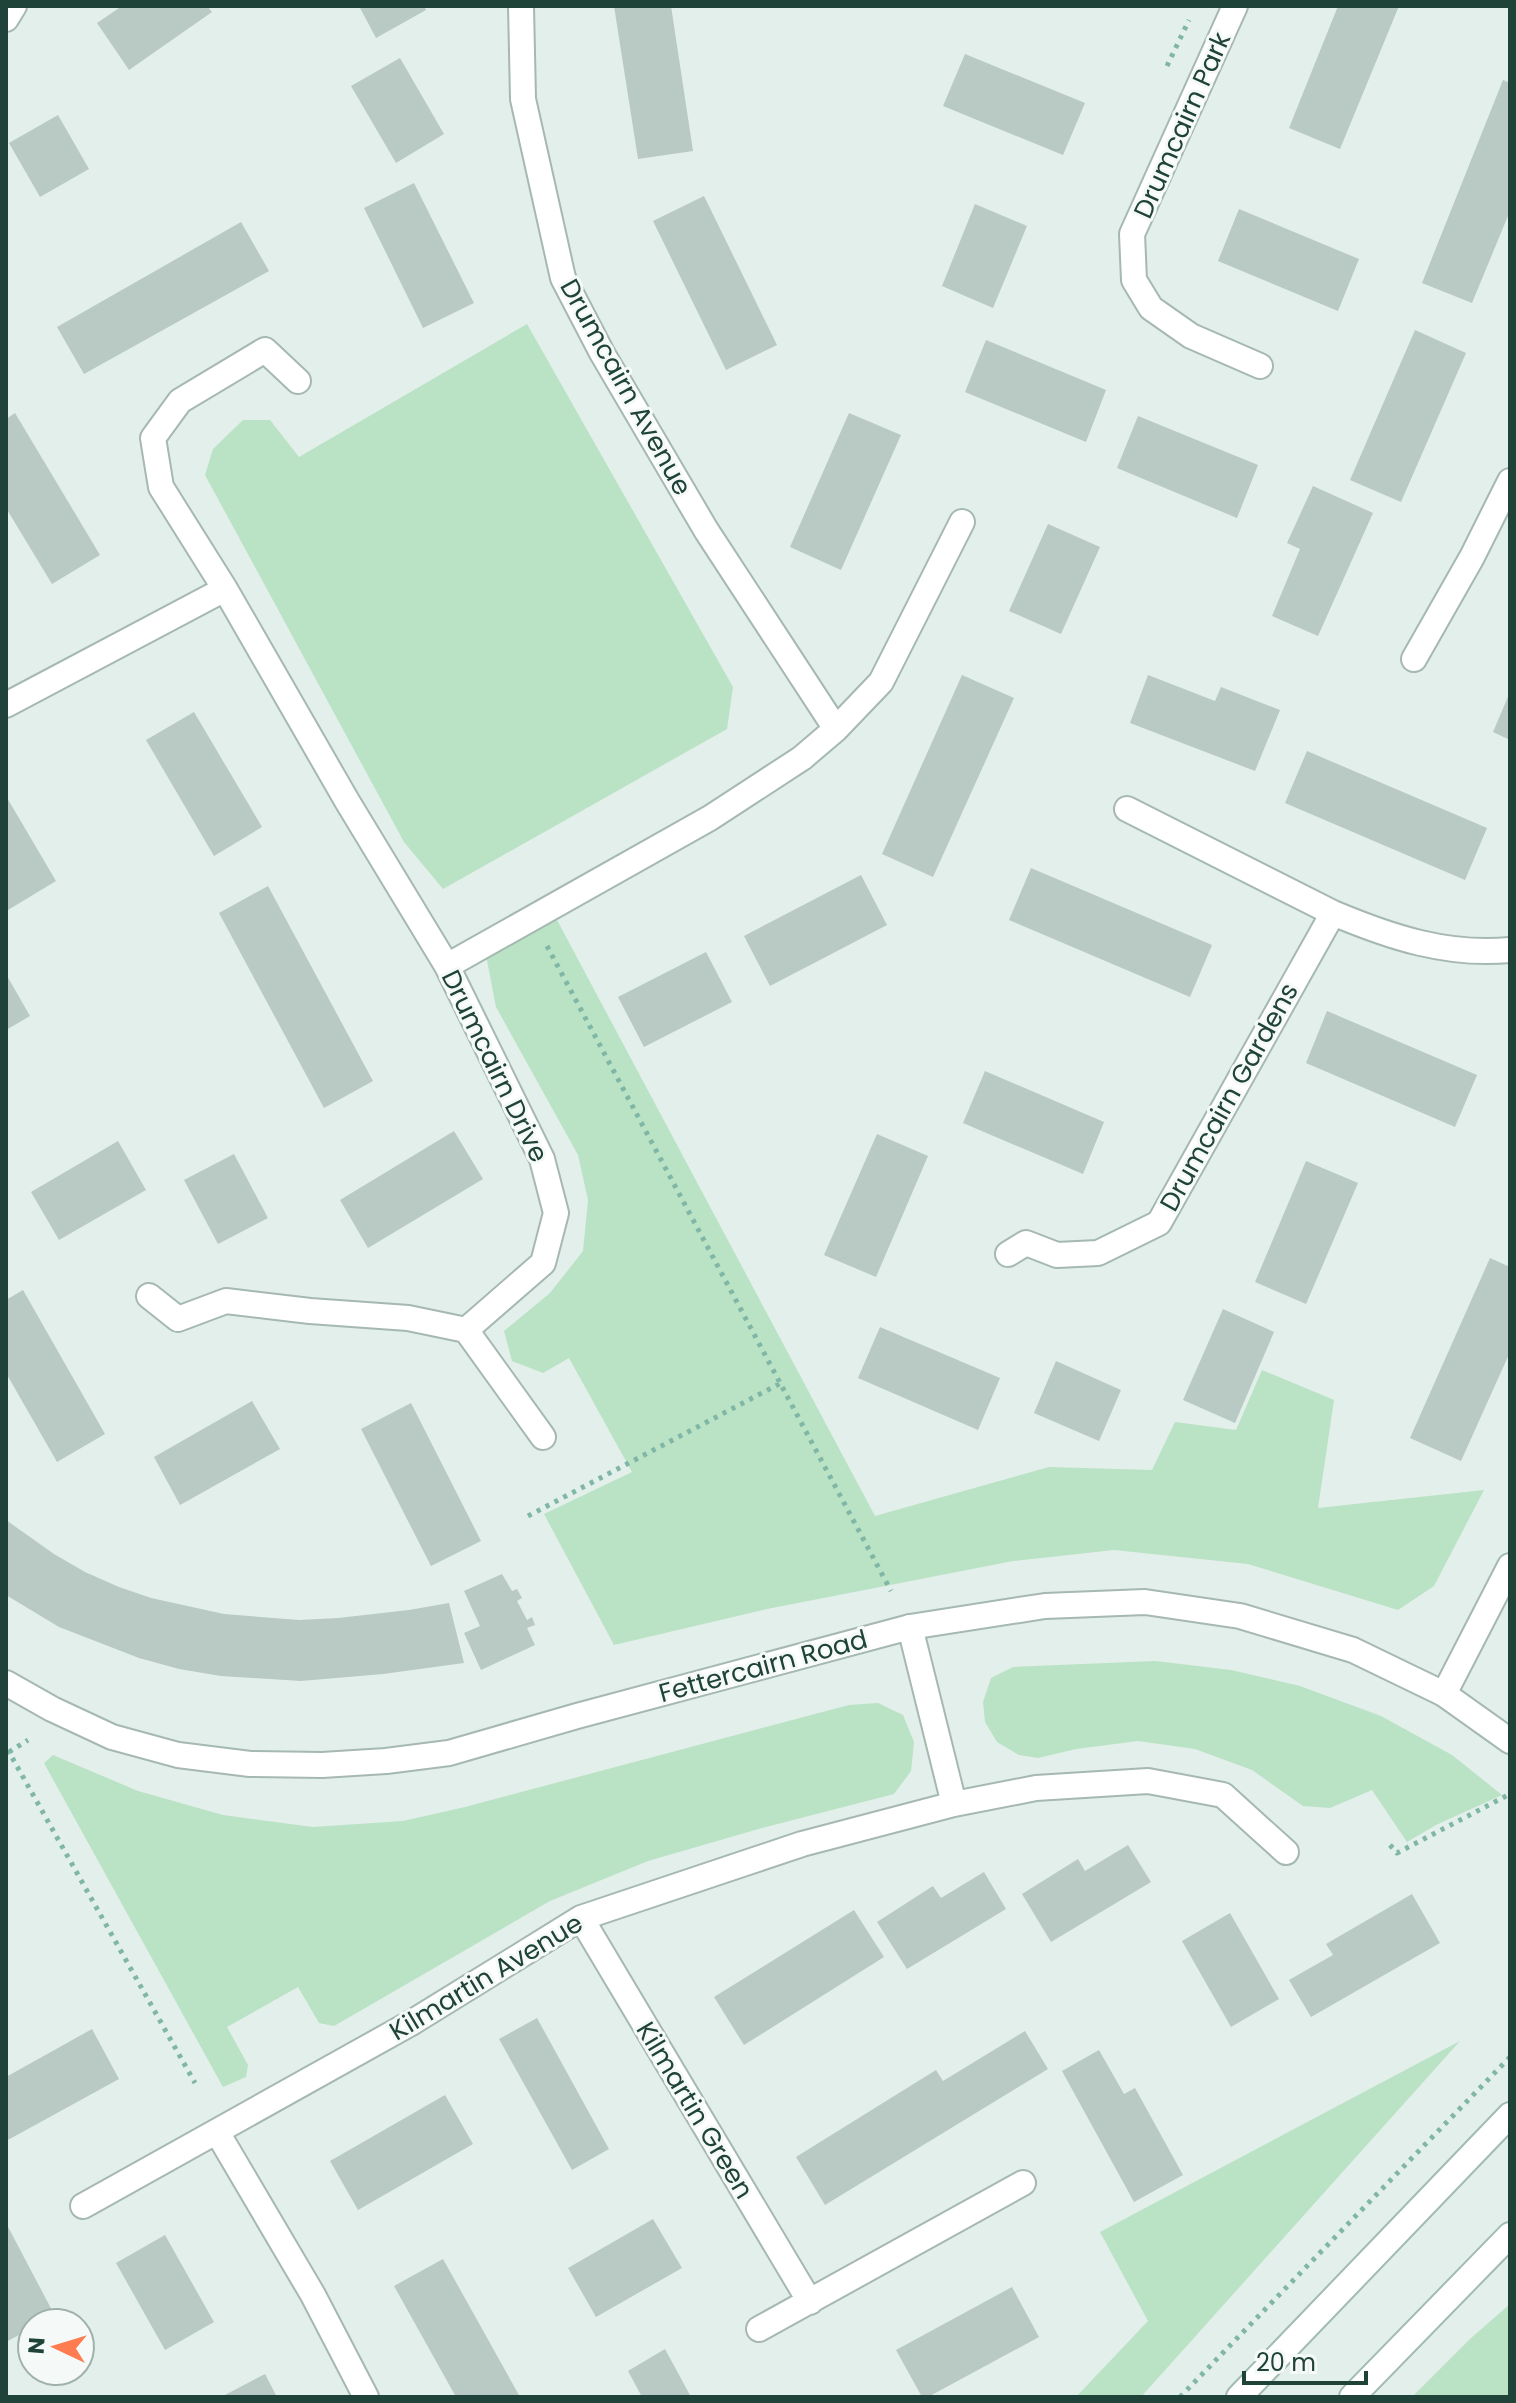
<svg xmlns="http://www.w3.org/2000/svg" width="1516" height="2403" viewBox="0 0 1516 2403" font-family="Poppins,sans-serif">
<rect width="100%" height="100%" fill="#e3efea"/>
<path fill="#bae2c5" d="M 527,324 L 733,687 L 727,729 L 443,889 L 404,842 L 205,475 L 213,449 L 243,420 L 270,420 L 299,457 Z
M 549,905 L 875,1516 L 1049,1467 L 1152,1470 L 1175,1422 L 1236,1430 L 1262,1370 L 1334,1400 L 1318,1508 L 1484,1490 L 1434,1586 L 1398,1610 L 1248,1564 L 1114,1550 L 1013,1561 L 767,1609 L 614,1645 L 544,1514 L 632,1472 L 569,1358 L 543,1373 L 512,1361 L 504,1331 L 550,1293 L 583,1251 L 588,1200 L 578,1155 L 496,1007 L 485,950 Z
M 1155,1661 L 1231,1670 L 1300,1686 L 1381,1716 L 1452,1755 L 1502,1795 L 1436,1825 L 1407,1842 L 1372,1790 L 1330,1808 L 1303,1806 L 1252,1770 L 1195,1749 L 1138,1741 L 1076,1749 L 1038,1758 L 1019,1755 L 997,1742 L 985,1722 L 983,1702 L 991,1678 L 1013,1667 Z
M 878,1703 L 903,1715 L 914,1742 L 911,1771 L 894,1794 L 762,1828 L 648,1861 L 550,1901 L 334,2026 L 319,2023 L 298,1987 L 227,2027 L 248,2065 L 246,2077 L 223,2087 L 44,1763 L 53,1755 L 138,1791 L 223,1815 L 313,1827 L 403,1821 L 465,1807 L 849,1705 Z
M 1460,2041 L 1141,2397 L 1076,2397 L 1148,2321 L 1100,2232 Z
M 1510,2304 L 1510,2397 L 1412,2397 L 1470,2339 Z"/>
<path fill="#b8cac3" d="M 122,6 L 207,6 L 212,12 L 129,70 L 97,23 Z
M 359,6 L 424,6 L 426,10 L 376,38 Z
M 614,6 L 671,6 L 693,151 L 638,159 Z
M 1338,6 L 1399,6 L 1340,149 L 1289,128 Z
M 965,54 L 1085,103 L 1063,155 L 943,106 Z
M 400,58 L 444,134 L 396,163 L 351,86 Z
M 1503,80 L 1510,83 L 1510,211 L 1472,303 L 1422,283 Z
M 58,115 L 89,169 L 40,197 L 9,143 Z
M 414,183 L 474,303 L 423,328 L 364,208 Z
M 704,196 L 777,345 L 726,370 L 653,221 Z
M 975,204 L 1027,226 L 993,308 L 942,286 Z
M 1239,209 L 1359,259 L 1338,311 L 1218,261 Z
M 241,222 L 269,271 L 84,374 L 57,327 Z
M 1415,330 L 1466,353 L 1401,502 L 1350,480 Z
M 986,340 L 1106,390 L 1086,442 L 965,392 Z
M 15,413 L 100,555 L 52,584 L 6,508 L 6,419 Z
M 849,413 L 901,435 L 841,570 L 790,547 Z
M 1138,416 L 1258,465 L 1237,518 L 1117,468 Z
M 1313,486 L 1373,513 L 1318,636 L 1272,616 L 1300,549 L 1287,543 Z
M 1048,524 L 1100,547 L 1061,634 L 1009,611 Z
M 962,675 L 1014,698 L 933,877 L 882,854 Z
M 1148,675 L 1215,701 L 1221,687 L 1280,710 L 1255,771 L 1130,723 Z
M 1510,692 L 1510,740 L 1493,732 Z
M 194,712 L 262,827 L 214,856 L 146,740 Z
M 1307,751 L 1487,828 L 1465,880 L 1285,803 Z
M 6,796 L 56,881 L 8,910 L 6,906 Z
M 1031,868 L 1212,945 L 1190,997 L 1009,920 Z
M 861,875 L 887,925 L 770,986 L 744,936 Z
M 268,886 L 373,1081 L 324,1108 L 219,913 Z
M 706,952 L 732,1002 L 644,1047 L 618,997 Z
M 6,974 L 30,1016 L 6,1030 Z
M 1327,1011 L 1477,1075 L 1455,1127 L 1306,1063 Z
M 985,1071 L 1104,1122 L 1083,1174 L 963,1123 Z
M 454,1131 L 483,1179 L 368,1248 L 340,1200 Z
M 877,1134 L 928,1156 L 876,1277 L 824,1255 Z
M 118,1141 L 146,1190 L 59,1240 L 31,1192 Z
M 234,1154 L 268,1218 L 218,1244 L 184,1180 Z
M 1306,1161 L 1358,1183 L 1306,1304 L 1255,1282 Z
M 1490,1258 L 1510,1267 L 1510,1352 L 1461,1461 L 1410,1438 Z
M 23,1290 L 105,1434 L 57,1462 L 6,1373 L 6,1300 Z
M 1223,1309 L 1274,1332 L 1235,1423 L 1183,1400 Z
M 880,1327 L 1000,1378 L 978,1430 L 858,1378 Z
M 1056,1361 L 1121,1390 L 1099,1441 L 1034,1413 Z
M 252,1401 L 280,1449 L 180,1505 L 154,1457 Z
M 411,1403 L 481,1541 L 431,1566 L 361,1429 Z
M 6,1520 L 54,1554 L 85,1572 L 119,1587 L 151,1598 L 224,1614 L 299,1620 L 338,1618 L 409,1610 L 449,1603 L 464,1663 L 383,1674 L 301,1681 L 221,1676 L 179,1669 L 139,1658 L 59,1627 L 6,1595 Z
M 502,1574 L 512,1591 L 517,1589 L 522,1598 L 517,1601 L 527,1620 L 532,1617 L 535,1625 L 527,1628 L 535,1645 L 481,1670 L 464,1633 L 480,1626 L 464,1591 Z
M 1128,1845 L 1151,1882 L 1051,1942 L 1022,1894 L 1078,1859 L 1085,1871 Z
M 984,1872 L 1006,1909 L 907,1969 L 877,1922 L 933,1886 L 941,1898 Z
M 1412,1894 L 1440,1943 L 1311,2017 L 1289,1980 L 1333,1955 L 1326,1944 Z
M 854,1910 L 884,1957 L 744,2045 L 714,1997 Z
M 1230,1913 L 1279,1999 L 1231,2027 L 1182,1941 Z
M 537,2018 L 609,2149 L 572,2170 L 499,2039 Z
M 92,2029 L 119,2079 L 6,2141 L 6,2077 Z
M 1025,2031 L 1048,2069 L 825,2205 L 796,2157 L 936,2070 L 943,2081 Z
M 1099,2050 L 1124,2094 L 1135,2088 L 1183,2175 L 1134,2202 L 1062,2071 Z
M 445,2095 L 473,2144 L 358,2210 L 330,2161 Z
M 653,2219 L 682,2268 L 596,2317 L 568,2268 Z
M 6,2223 L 55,2316 L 42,2323 L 32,2323 L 32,2328 L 6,2342 Z
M 165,2235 L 214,2322 L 165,2350 L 116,2263 Z
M 443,2259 L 476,2318 L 520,2397 L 456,2397 L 394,2286 Z
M 1012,2287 L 1039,2337 L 928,2397 L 922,2397 L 896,2350 Z
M 665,2349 L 691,2397 L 642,2397 L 628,2371 Z
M 265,2374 L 277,2397 L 221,2397 Z"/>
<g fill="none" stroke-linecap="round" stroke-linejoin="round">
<g stroke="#a5b8b1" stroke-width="28">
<path id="minor" d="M 521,6 L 523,99 L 563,278 L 602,353 L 706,530 L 836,729
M 1235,6 L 1132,234 L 1134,280 L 1151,308 L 1191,336 L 1260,366
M 6,19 L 14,6
M 1414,659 L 1472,557 L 1510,481
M 6,705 L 225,589
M 1127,809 L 1333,913 C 1390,937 1447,956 1510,950
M 447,966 L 710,818 L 802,758 L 836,729 L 881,682 L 962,522
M 1008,1254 L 1026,1243 L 1057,1255 L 1098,1253 L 1159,1223 L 1333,913
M 149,1296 L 178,1319 L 226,1301 L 310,1311 L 408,1318 L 466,1330 L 543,1263 L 556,1213 L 542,1159 L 447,966 L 347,801 L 225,589 L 161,487 L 153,438 L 180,401 L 265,350 L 298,381
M 466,1330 L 543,1437
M 910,1627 L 954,1804
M 1444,1694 L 1510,1566
M 581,1918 L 810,2302
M 217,2132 L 313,2295 L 366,2397
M 83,2206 L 411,2023 L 581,1918 L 802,1844 L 954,1804 L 1036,1788 L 1148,1781 L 1223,1795 L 1286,1852
M 759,2329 L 1023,2183"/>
</g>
<g stroke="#a5b8b1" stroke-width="28">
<path id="tertiary" d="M 6,1683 L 52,1709 L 112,1737 L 178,1755 L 250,1764 L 322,1765 L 386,1761 L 449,1753 L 577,1716 L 910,1627 L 1045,1606 L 1145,1602 L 1240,1616 L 1353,1650 L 1444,1694 L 1510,1741"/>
</g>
<g stroke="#a0bcb2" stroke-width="28">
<path id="secondary" d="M 1239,2397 L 1510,2115
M 1352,2397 L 1510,2235"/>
</g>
<path stroke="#80b6a5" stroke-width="5" stroke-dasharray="4 6" stroke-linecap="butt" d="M 1167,66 L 1189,20
M 547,946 L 891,1591
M 528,1516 L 781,1383
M 9,1752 L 28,1740
M 6,1753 L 9,1752 L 195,2083
M 1390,1845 L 1397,1853 L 1508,1795
M 1180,2397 L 1510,2057"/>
<use href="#minor" stroke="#fff" stroke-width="24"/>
<use href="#tertiary" stroke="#fff" stroke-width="24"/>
<use href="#secondary" stroke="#fff" stroke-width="24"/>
</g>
<g text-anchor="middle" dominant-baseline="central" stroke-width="6" stroke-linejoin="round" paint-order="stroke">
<g font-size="26" fill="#204339" stroke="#f5faf8">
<text transform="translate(1182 125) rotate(-66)">Drumcairn Park</text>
<text transform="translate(626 387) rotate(61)">Drumcairn Avenue</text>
<text transform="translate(495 1066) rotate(64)">Drumcairn Drive</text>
<text transform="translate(1229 1097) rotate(-61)">Drumcairn Gardens</text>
<text transform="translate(763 1666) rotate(-15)">Fettercairn Road</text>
<text transform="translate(486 1977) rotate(-31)">Kilmartin Avenue</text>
<text transform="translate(695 2110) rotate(59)">Kilmartin Green</text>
</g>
</g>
<rect width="1516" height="2403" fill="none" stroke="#204339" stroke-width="16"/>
<g transform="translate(56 2347) rotate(274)"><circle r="38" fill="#f5faf8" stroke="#a0b1ac" stroke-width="2"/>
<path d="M0-6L14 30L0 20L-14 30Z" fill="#ff7c51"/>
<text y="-12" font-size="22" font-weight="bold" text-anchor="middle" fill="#204339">N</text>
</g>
<path d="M1244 2371v12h122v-12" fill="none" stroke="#204339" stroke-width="4"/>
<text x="1256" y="2371" font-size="24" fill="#204339" stroke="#f5faf8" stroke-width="6" paint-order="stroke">20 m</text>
</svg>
